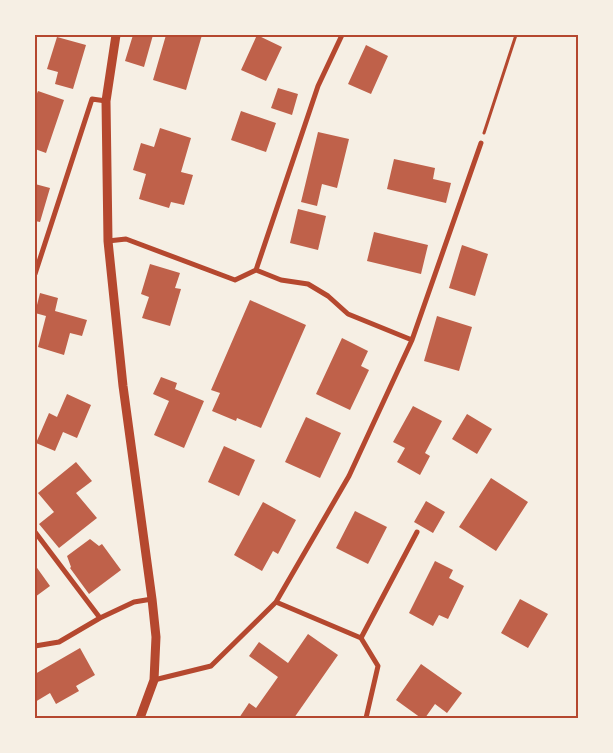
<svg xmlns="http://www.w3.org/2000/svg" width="613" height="753" viewBox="0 0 613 753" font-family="Karla,sans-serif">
<rect width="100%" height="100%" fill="#f6efe4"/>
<path fill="#bf614a" d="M 133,35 L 153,35 L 144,67 L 125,61 Z
M 166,35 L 202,35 L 186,90 L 153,80 Z
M 257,35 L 282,47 L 266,81 L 241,70 Z
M 57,37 L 86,45 L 73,89 L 55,84 L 58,72 L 47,69 Z
M 366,45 L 388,56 L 371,94 L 348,84 Z
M 278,88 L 298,94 L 292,115 L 271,108 Z
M 38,91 L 64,100 L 46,153 L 35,149 L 35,98 Z
M 241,111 L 276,123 L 266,152 L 231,140 Z
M 160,128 L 191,138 L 181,172 L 193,175 L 184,205 L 171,202 L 169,208 L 139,199 L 146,174 L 133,170 L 141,143 L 154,147 Z
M 318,132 L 349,139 L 337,188 L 322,184 L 317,206 L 301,202 Z
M 394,159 L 435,168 L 433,179 L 451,183 L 446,203 L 387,189 Z
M 35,184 L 50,188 L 40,222 L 35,221 Z
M 298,209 L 326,216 L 318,250 L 290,243 Z
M 374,232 L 428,245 L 421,274 L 367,261 Z
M 462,245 L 488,254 L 475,296 L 449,288 Z
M 150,264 L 180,273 L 175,288 L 181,289 L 170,326 L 142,318 L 149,297 L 141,294 Z
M 40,293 L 58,298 L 55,311 L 87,320 L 82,336 L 70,333 L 64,355 L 38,347 L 46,316 L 35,313 Z
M 250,300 L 306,325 L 261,428 L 237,418 L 236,421 L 212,411 L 220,393 L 211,390 Z
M 437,316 L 472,327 L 459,371 L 424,361 Z
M 342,338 L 368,351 L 361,366 L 369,370 L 350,410 L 316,394 Z
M 161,377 L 177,383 L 175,389 L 204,401 L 184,448 L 154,435 L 169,401 L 153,394 Z
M 67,394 L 91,405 L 77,438 L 63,432 L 55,451 L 36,443 L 49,413 L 57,417 Z
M 413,406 L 442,421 L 425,453 L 430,456 L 420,475 L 397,462 L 405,448 L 393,442 Z
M 467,414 L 492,429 L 477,454 L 452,439 Z
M 306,417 L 341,433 L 320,478 L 285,462 Z
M 224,446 L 255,460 L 239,496 L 208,482 Z
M 76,462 L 92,481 L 76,493 L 97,518 L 59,548 L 39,524 L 54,512 L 38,493 Z
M 491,478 L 528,502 L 496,551 L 459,527 Z
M 426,501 L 445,512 L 433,533 L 414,522 Z
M 263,502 L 296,520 L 278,554 L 273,551 L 262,571 L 234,555 Z
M 355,511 L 387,527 L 368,564 L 336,548 Z
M 90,539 L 99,546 L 102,544 L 121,570 L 89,594 L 70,568 L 71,567 L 67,556 Z
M 435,561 L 453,570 L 449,578 L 464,586 L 448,619 L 439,615 L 433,626 L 409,613 Z
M 35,565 L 50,586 L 35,597 Z
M 520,599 L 548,614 L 528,648 L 501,633 Z
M 308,634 L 338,655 L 294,718 L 239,718 L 249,703 L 256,708 L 278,677 L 249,656 L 259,642 L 288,663 Z
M 80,648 L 95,675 L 76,686 L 79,691 L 56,704 L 50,693 L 35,702 L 35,674 Z
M 421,664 L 462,693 L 447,713 L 435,704 L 425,718 L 421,718 L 396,700 Z"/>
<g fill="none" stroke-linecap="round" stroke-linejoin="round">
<path stroke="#b5482f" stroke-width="3" d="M 484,133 L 516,35"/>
<path stroke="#b5482f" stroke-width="5" d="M 108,241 L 126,239 L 235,280 L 256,270 L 281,280 L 308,284 L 328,296 L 348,314 L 412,340 L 349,476 L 276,602 L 211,666 L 154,680
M 256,270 L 318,86 L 342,35
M 35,274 L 92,99 L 106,101
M 412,340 L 481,143
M 35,532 L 100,618
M 276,602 L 361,638 L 378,666 L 366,718
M 361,638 L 417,532
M 35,646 L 59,642 L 100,618 L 134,602 L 152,599"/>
<path stroke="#b5482f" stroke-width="9" d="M 116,35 L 106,101 L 108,241 L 123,386 L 152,599 L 156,637 L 154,680 L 140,718"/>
</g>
<rect width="613" height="753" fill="none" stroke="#f6efe4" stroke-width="72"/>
<rect x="36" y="36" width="541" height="681" fill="none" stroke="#b5482f" stroke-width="2"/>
</svg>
